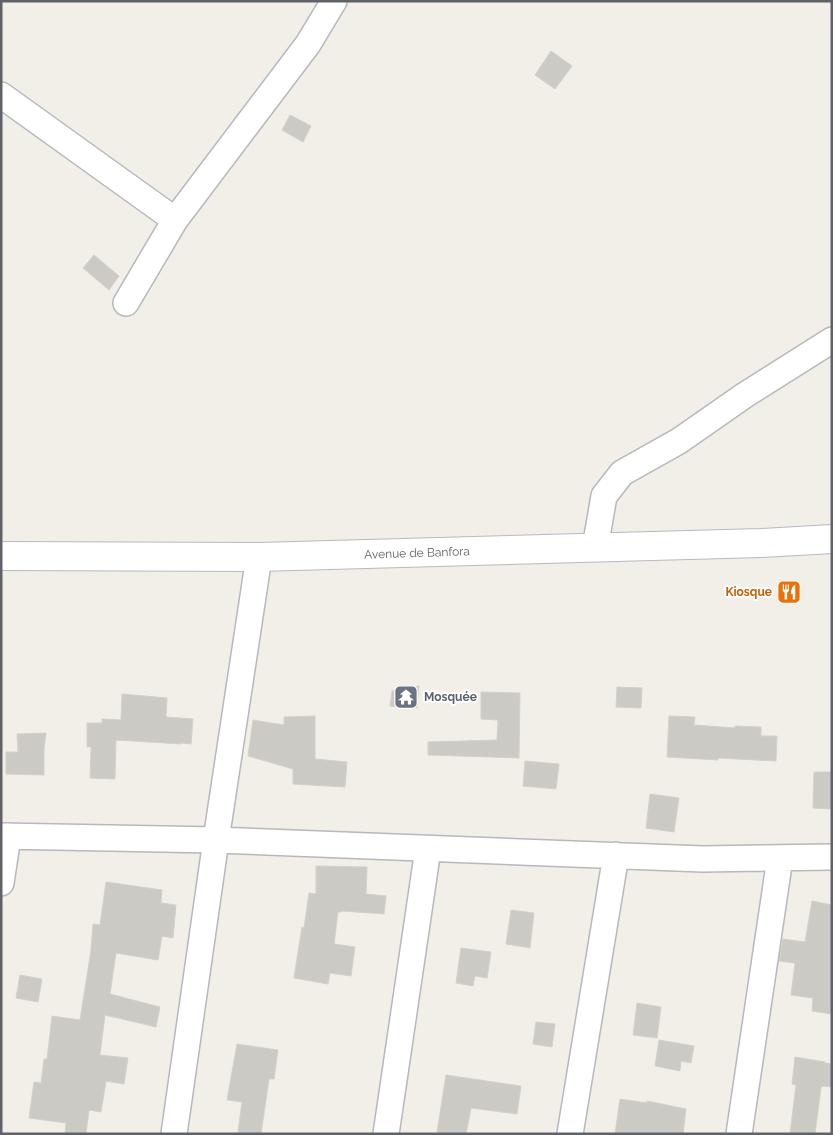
<svg xmlns="http://www.w3.org/2000/svg" width="833" height="1135" viewBox="0 0 833 1135" font-family="Raleway,sans-serif">
<rect width="100%" height="100%" fill="#f1efe8"/>
<path fill="#cccac5" stroke="#d6d1c6" d="M 551,51 L 572,66 L 555,89 L 535,75 Z
M 290,115 L 311,126 L 303,142 L 282,130 Z
M 94,255 L 119,276 L 109,290 L 83,268 Z
M 419,686 L 417,708 L 390,706 L 392,691 Z
M 617,687 L 642,688 L 641,708 L 616,707 Z
M 481,692 L 520,693 L 519,758 L 428,755 L 428,742 L 497,740 L 498,720 L 481,719 Z
M 122,694 L 167,698 L 166,717 L 193,719 L 191,744 L 181,743 L 181,744 L 116,740 L 115,779 L 90,778 L 91,747 L 87,747 L 87,723 L 102,723 L 102,719 L 121,720 Z
M 315,716 L 315,759 L 347,762 L 345,787 L 293,784 L 293,769 L 248,756 L 253,720 L 284,725 L 284,717 Z
M 669,716 L 695,717 L 694,725 L 735,728 L 735,726 L 761,727 L 761,736 L 777,736 L 776,761 L 718,758 L 718,760 L 667,757 Z
M 46,733 L 44,749 L 44,775 L 6,774 L 6,752 L 18,752 L 17,734 Z
M 525,761 L 559,764 L 556,789 L 523,786 Z
M 814,772 L 832,772 L 832,809 L 813,808 Z
M 650,794 L 679,798 L 674,832 L 646,828 Z
M 316,866 L 367,867 L 366,894 L 386,896 L 384,914 L 342,911 L 341,912 L 338,912 L 334,944 L 355,947 L 351,976 L 330,973 L 328,984 L 294,978 L 302,927 L 304,928 L 309,893 L 316,894 Z
M 106,882 L 162,890 L 161,903 L 176,905 L 173,938 L 162,936 L 158,960 L 116,953 L 110,994 L 160,1007 L 156,1027 L 105,1015 L 100,1055 L 128,1058 L 124,1084 L 106,1081 L 101,1112 L 89,1110 L 86,1134 L 65,1134 L 66,1123 L 29,1118 L 34,1082 L 41,1083 L 44,1059 L 47,1059 L 52,1016 L 80,1020 L 91,950 L 93,924 L 100,925 Z
M 812,901 L 832,905 L 832,1014 L 812,1011 L 813,998 L 791,995 L 795,963 L 779,961 L 783,939 L 805,942 Z
M 511,910 L 534,913 L 530,948 L 506,944 Z
M 461,948 L 491,952 L 487,978 L 475,976 L 473,986 L 456,983 Z
M 20,975 L 42,979 L 38,1002 L 16,998 Z
M 637,1003 L 661,1007 L 657,1038 L 633,1035 Z
M 536,1022 L 555,1024 L 552,1047 L 533,1044 Z
M 659,1040 L 694,1046 L 691,1063 L 681,1061 L 680,1071 L 655,1066 Z
M 237,1044 L 278,1050 L 274,1079 L 269,1079 L 261,1134 L 251,1134 L 238,1132 L 242,1102 L 227,1100 Z
M 795,1057 L 825,1062 L 825,1063 L 832,1064 L 832,1087 L 822,1086 L 821,1088 L 815,1134 L 790,1134 L 796,1085 L 792,1084 Z
M 446,1075 L 521,1086 L 517,1114 L 471,1108 L 466,1134 L 447,1134 L 437,1132 Z
M 620,1099 L 647,1103 L 647,1101 L 686,1109 L 683,1134 L 615,1134 Z"/>
<g fill="none" stroke-linecap="round" stroke-linejoin="round">
<g stroke="#b5b8bc" stroke-width="28">
<path id="street" d="M 1,95 L 175,220
M 126,303 L 175,220 L 308,44 L 334,1
M 595,548 L 604,496 L 622,473 L 679,441 L 745,395 L 832,340
M 1,836 L 216,840 L 703,859 L 832,857
M 1,883 L 8,836
M 174,1134 L 216,840 L 259,557
M 386,1134 L 428,849
M 570,1134 L 616,855
M 739,1134 L 780,858"/>
</g>
<g stroke="#b6babf" stroke-width="30">
<path id="secondary" d="M 1,556 L 259,557 L 761,543 L 832,539"/>
</g>
<use href="#street" stroke="#fff" stroke-width="25"/>
<use href="#secondary" stroke="#fff" stroke-width="28"/>
</g>
<defs>
<g id="restaurant-square" transform="scale(1.25)"><rect x="-9" y="-9" width="18" height="18" rx="4" fill="#e8710a" stroke="#fff"/><path d="M-5-6h1v4h1v-4h1v4h1v-4h1v5L-1.5 .5V6h-2V.5L-5-1ZM5-6V6H3V1.5H1.5Q1.5-4 5-6Z" fill="#fff"/></g>
<g id="temple-square" transform="scale(1.25)"><rect x="-9" y="-9" width="18" height="18" rx="4" fill="#6b7280" stroke="#fff"/><path d="M0-6L5-2H3V0L6.5 2.5H4V6H1.5V3h-3V6H-4V2.5H-6.5L-3 0V-2H-5Z" fill="#fff"/></g>
</defs>
<g fill-rule="evenodd">
<use href="#restaurant-square" x="789" y="592"/>
<use href="#temple-square" x="406" y="697"/>
</g>
<g text-anchor="middle" dominant-baseline="central" stroke-width="4" stroke-linejoin="round" paint-order="stroke">
<g font-size="12" fill="#5f6368" stroke="#fff">
<text transform="translate(417 553) rotate(-2)">Avenue de Banfora</text>
</g>
<g font-size="12" font-weight="bold" fill="#c56008" stroke="#fff" text-anchor="end">
<text x="772" y="592">Kiosque</text>
</g>
<g font-size="12" font-weight="bold" fill="#5b616d" stroke="#fff" text-anchor="start">
<text x="424" y="697">Mosquée</text>
</g>
</g>
<rect width="833" height="1135" fill="none" stroke="#5f6368" stroke-width="5"/>
</svg>
